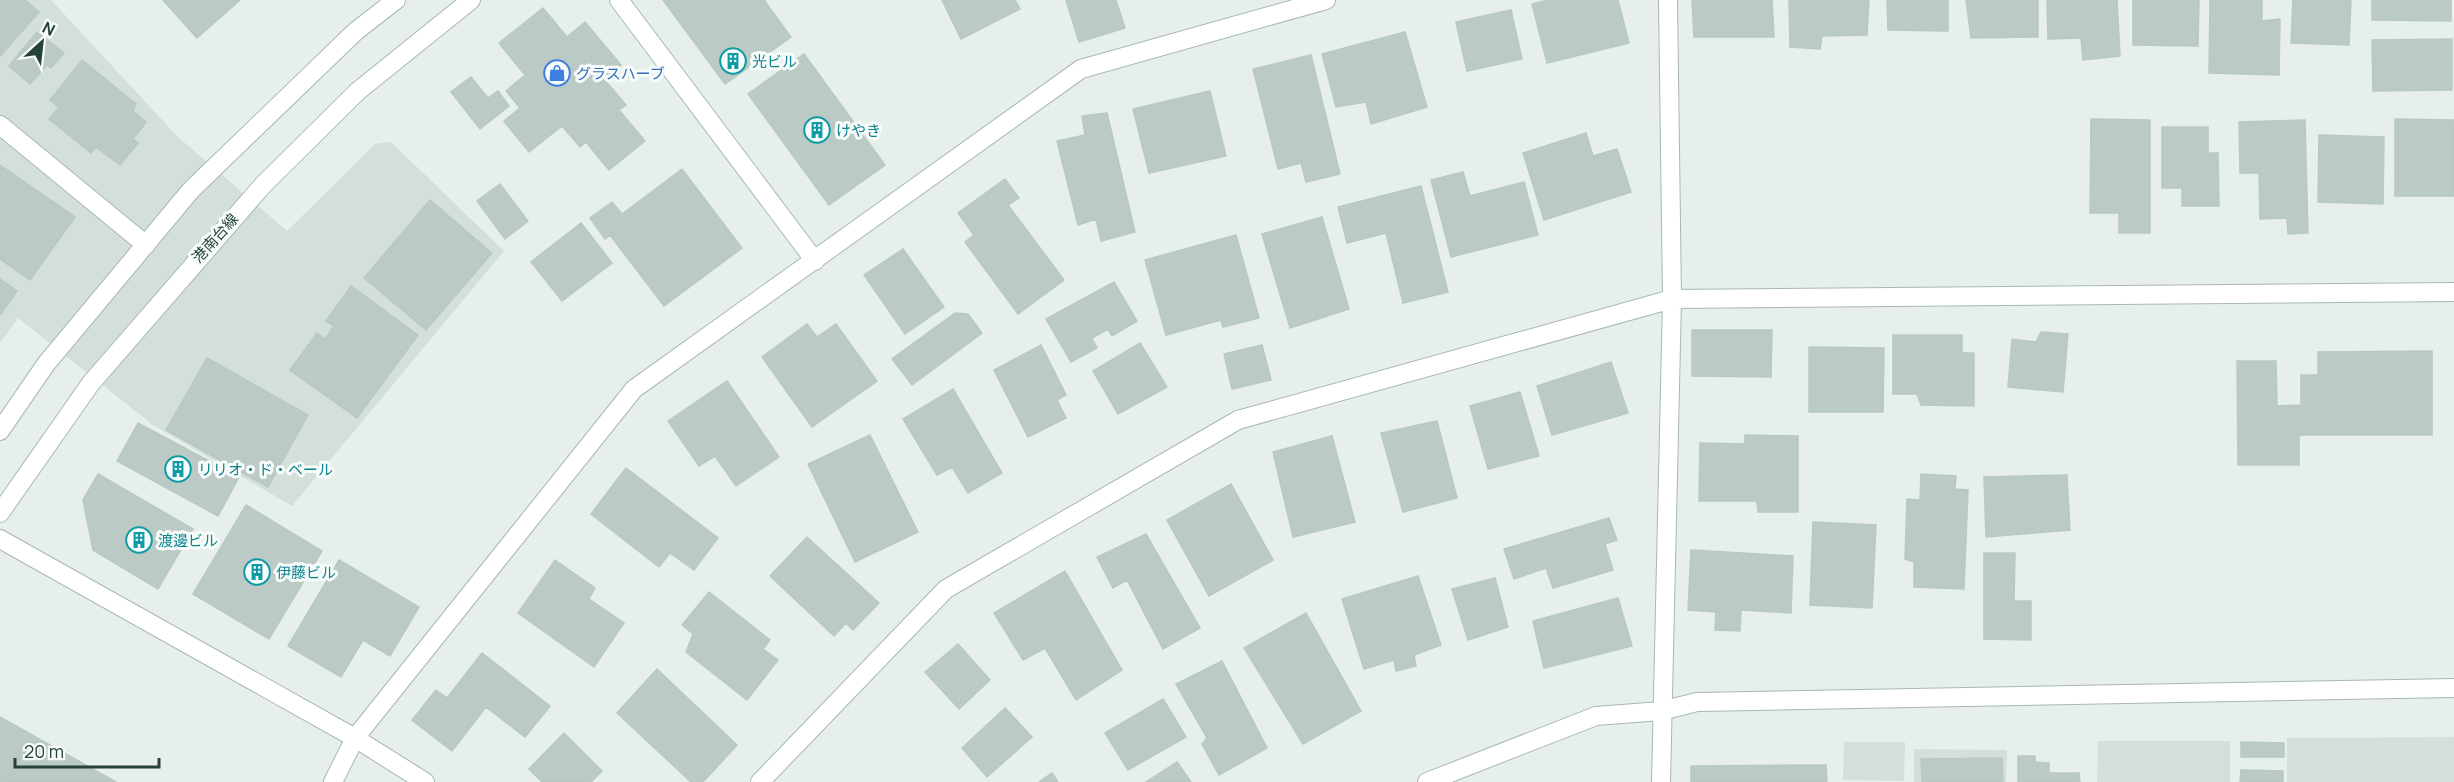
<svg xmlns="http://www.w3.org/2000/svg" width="2454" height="782" viewBox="0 0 2454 782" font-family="Manrope,'Noto Sans JP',sans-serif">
<rect width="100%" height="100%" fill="#e6efeb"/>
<path fill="#d4dfda" d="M 0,0 L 51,0 L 177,136 L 287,231 L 375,144 L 391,142 L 504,251 L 292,506 L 153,425 L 18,318 L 0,343 Z
M 2454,737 L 2454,782 L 2287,782 L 2287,738 Z
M 2098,741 L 2230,741 L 2230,782 L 2097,782 Z
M 1844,742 L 1905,742 L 1904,781 L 1843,780 Z
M 1914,749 L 2007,750 L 2006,782 L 1914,782 Z"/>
<path fill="#bbcac4" stroke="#b8c9c2" stroke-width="1.5" d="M 0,0 L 25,0 L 39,12 L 0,56 Z
M 163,0 L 240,0 L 197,38 Z
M 663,0 L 764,0 L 791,37 L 725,84 Z
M 942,0 L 1015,0 L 1020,9 L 961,39 Z
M 1066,0 L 1116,0 L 1125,28 L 1079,42 Z
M 1548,0 L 1618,0 L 1629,43 L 1547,63 L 1532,4 Z
M 1692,0 L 1772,0 L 1774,37 L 1694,37 Z
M 1789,0 L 1869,0 L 1867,35 L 1822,36 L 1820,49 L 1790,47 Z
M 1887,0 L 1948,0 L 1948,31 L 1888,30 Z
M 1966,0 L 2038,0 L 2038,37 L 1971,38 Z
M 2047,0 L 2117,0 L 2120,56 L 2083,60 L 2081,38 L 2048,39 Z
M 2133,0 L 2199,0 L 2198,46 L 2133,45 Z
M 2210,0 L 2262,0 L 2262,21 L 2280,19 L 2279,75 L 2209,73 Z
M 2293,0 L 2351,0 L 2349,45 L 2291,43 Z
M 2372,0 L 2451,0 L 2451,21 L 2372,20 Z
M 543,8 L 567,37 L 585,22 L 621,65 L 604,79 L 626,105 L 619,110 L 645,141 L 609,170 L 586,142 L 580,147 L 562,126 L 529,152 L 504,121 L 520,108 L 506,91 L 525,75 L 499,43 Z
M 1511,10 L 1522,59 L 1467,71 L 1456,22 Z
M 37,32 L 64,53 L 51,68 L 47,65 L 30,84 L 9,66 Z
M 1405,32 L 1427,107 L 1371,124 L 1366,102 L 1336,107 L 1322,54 Z
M 2452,39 L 2452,90 L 2373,91 L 2372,40 Z
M 804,54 L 885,165 L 829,205 L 748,94 Z
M 1311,55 L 1340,174 L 1306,182 L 1301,163 L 1278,169 L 1253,69 Z
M 82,60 L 136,104 L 133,111 L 146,122 L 133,139 L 138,143 L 120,165 L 96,147 L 91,153 L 49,119 L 59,107 L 50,100 Z
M 471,77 L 488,98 L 498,91 L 509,106 L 480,129 L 451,92 Z
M 1210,91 L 1226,156 L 1149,173 L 1133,109 Z
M 1107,113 L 1135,232 L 1101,241 L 1096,219 L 1078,225 L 1057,141 L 1085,135 L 1082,116 Z
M 2091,119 L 2150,120 L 2150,233 L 2119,233 L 2119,213 L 2090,213 Z
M 2395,119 L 2454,120 L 2454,196 L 2395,196 Z
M 2305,120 L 2308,233 L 2288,234 L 2287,218 L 2260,219 L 2259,173 L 2240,173 L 2239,122 Z
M 2162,127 L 2208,127 L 2208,153 L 2218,153 L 2219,206 L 2182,206 L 2182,188 L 2162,188 Z
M 1586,133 L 1593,156 L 1617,149 L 1631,192 L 1544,220 L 1523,153 Z
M 2319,135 L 2384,137 L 2383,204 L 2318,202 Z
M 0,165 L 75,217 L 30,280 L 0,259 Z
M 682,169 L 742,248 L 664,306 L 610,235 L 605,239 L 590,218 L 612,202 L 622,214 Z
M 1463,172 L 1470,196 L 1524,182 L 1538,235 L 1451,257 L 1431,180 Z
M 1005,179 L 1019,198 L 1008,205 L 1064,280 L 1018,314 L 965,242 L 974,235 L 958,213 Z
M 500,184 L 528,221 L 505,239 L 477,201 Z
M 1421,186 L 1448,292 L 1403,303 L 1386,233 L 1347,243 L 1338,207 Z
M 430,200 L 492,253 L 426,330 L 364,278 Z
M 1322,217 L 1349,309 L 1290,328 L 1262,234 Z
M 581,223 L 612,263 L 562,301 L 531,262 Z
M 1236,235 L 1259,318 L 1223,327 L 1221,320 L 1166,335 L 1145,260 Z
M 903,249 L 944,307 L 905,334 L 864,275 Z
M 0,279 L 17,291 L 0,315 Z
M 1114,282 L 1137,321 L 1112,336 L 1108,329 L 1092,338 L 1097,348 L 1071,362 L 1046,319 Z
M 351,286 L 418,335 L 357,418 L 290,370 L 317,333 L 325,339 L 334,326 L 326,321 Z
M 955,313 L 968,314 L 982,333 L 912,385 L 892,359 Z
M 807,324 L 817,337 L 836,324 L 877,381 L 812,427 L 762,357 Z
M 1692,330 L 1772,330 L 1771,377 L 1692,376 Z
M 2041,332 L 2068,334 L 2063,392 L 2008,387 L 2012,339 L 2036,342 Z
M 1893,335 L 1962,335 L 1962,353 L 1974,353 L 1974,406 L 1921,405 L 1917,394 L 1893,394 Z
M 1140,343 L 1167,387 L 1118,414 L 1093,371 Z
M 1041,345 L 1066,395 L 1057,400 L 1066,418 L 1028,437 L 994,370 Z
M 1262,345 L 1271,380 L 1232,389 L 1224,354 Z
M 1809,347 L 1884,348 L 1883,412 L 1809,412 Z
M 2432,351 L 2432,435 L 2299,435 L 2299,465 L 2238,465 L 2237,361 L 2276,361 L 2277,406 L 2301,405 L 2301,375 L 2318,375 L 2318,352 Z
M 207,358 L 308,415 L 268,487 L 166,430 Z
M 1611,362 L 1628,413 L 1552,435 L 1537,386 Z
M 727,381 L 779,457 L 736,486 L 715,456 L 699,466 L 668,421 Z
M 953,389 L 1002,473 L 968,493 L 952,467 L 937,475 L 903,419 Z
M 1520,392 L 1539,456 L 1488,469 L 1470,406 Z
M 1437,421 L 1457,498 L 1403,512 L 1381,433 Z
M 138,423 L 239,477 L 218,516 L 117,461 Z
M 870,435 L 918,532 L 855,562 L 808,464 Z
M 1745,435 L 1798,436 L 1798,512 L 1758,512 L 1757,501 L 1699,501 L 1700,443 L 1745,444 Z
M 1332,436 L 1355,522 L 1293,537 L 1273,452 Z
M 626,468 L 718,538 L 694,570 L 670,553 L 659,567 L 591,514 Z
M 98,474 L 193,529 L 158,589 L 93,550 L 83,500 Z
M 1921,474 L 1956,476 L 1955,489 L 1968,490 L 1964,589 L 1914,587 L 1914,562 L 1905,559 L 1907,499 L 1920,500 Z
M 2067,475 L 2070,530 L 1986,537 L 1984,477 Z
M 1231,484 L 1273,560 L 1209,596 L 1167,520 Z
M 246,505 L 322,551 L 269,639 L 193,594 Z
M 1609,518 L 1617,540 L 1605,544 L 1613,570 L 1553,588 L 1546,568 L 1514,579 L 1504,549 Z
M 1813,522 L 1876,525 L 1872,608 L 1810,605 Z
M 1146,534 L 1200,628 L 1163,649 L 1127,580 L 1113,588 L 1097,557 Z
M 807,537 L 879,603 L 853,630 L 846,623 L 834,636 L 770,576 Z
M 1691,550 L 1793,556 L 1791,613 L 1741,610 L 1740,631 L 1715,630 L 1716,612 L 1688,610 Z
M 1984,553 L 2015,553 L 2014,601 L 2031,601 L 2031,640 L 1984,639 Z
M 339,560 L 419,607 L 390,656 L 363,640 L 341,677 L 288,646 Z
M 555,560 L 595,588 L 589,599 L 624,623 L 594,667 L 518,613 Z
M 1065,571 L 1122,670 L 1076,700 L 1045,648 L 1023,660 L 994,613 Z
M 1418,576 L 1441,645 L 1414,655 L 1416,666 L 1396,671 L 1394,660 L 1364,669 L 1342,599 Z
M 1495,578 L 1508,627 L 1468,640 L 1452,589 Z
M 709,592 L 770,640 L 763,649 L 778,660 L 747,700 L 686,652 L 693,634 L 682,625 Z
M 1618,598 L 1632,646 L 1544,668 L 1533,621 Z
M 1306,613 L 1361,711 L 1303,744 L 1244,648 Z
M 958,644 L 990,680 L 959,709 L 925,672 Z
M 482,653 L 550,706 L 525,737 L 486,707 L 452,751 L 412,720 L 436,690 L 447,698 Z
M 1222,661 L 1267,748 L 1219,775 L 1202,744 L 1207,738 L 1176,684 Z
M 657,669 L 737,745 L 703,782 L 691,782 L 617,713 Z
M 1163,699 L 1186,737 L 1128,770 L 1105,733 Z
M 1005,708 L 1032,737 L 987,777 L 962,748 Z
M 0,717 L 116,782 L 0,782 Z
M 564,733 L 602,771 L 591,782 L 542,782 L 529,769 Z
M 2241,742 L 2284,743 L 2284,757 L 2241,757 Z
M 2018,756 L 2035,756 L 2035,762 L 2049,763 L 2049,773 L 2079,773 L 2080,782 L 2018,782 Z
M 2002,758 L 2003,782 L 1922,782 L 1921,759 Z
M 1177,762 L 1191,782 L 1146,782 Z
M 1826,765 L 1827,782 L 1691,782 L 1691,766 Z
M 2241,770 L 2283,771 L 2283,782 L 2240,782 Z
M 1052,773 L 1058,782 L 1039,782 Z"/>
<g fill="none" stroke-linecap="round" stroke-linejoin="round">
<g stroke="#a8b8b2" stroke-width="20">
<path id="minor" d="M 619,0 L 815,261
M 0,125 L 146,245
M 0,431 L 46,364 L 191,190 L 356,31 L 396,0
M 0,513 L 91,383 L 263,185 L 358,91 L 471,0
M 0,539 L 355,738 L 425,782
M 333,782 L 355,738 L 634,389 L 1081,69 L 1326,0
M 760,782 L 946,589 L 1238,420 L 1672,299 L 2454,292
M 1427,782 L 1596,716 L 1661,711 L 1697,702 L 2454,688
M 1661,782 L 1672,299 L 1668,0"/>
</g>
<use href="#minor" stroke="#fff" stroke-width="18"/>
</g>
<defs>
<g id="building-ring" transform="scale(1.35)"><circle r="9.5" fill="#f7fbf9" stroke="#0f9aa8" stroke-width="1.5"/><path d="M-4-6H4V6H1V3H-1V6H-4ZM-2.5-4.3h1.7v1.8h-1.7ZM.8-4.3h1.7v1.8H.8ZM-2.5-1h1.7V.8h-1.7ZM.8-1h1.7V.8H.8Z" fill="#0f9aa8"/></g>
<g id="shop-ring" transform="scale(1.35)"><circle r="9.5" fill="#f7fbf9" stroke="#3f7fe0" stroke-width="1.5"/><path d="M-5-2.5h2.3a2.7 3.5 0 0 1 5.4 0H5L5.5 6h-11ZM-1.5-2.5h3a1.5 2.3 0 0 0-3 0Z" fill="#3f7fe0"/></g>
</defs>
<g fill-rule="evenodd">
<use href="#building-ring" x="733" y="61"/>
<use href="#shop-ring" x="557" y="73"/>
<use href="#building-ring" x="817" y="130"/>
<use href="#building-ring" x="178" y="469"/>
<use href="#building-ring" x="139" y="540"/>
<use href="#building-ring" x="257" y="572"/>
</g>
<g text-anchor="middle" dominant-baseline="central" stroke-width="6" stroke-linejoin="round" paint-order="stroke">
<g font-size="15" fill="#0d838f" stroke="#f7fbf9" text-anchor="start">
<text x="752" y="61">光ビル</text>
<text x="836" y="130">けやき</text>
<text x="198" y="469">リリオ・ド・ベール</text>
<text x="158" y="540">渡邊ビル</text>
<text x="276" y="572">伊藤ビル</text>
</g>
<g font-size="15" fill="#366cbe" stroke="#f7fbf9" text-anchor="start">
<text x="576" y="73">グラスハーブ</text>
</g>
<g font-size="15" fill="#24423a" stroke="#f7fbf9">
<text transform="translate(215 238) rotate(-48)">港南台線</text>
</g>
</g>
<g transform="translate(42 42) rotate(27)" stroke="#f7fbf9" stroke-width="4.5" paint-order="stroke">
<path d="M0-4.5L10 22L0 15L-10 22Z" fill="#24423a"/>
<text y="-9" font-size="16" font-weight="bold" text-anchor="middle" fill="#24423a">N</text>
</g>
<path d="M15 758v9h144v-9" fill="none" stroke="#24423a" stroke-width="3"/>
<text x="24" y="758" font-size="18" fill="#24423a" stroke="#f7fbf9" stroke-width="4.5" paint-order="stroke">20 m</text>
</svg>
